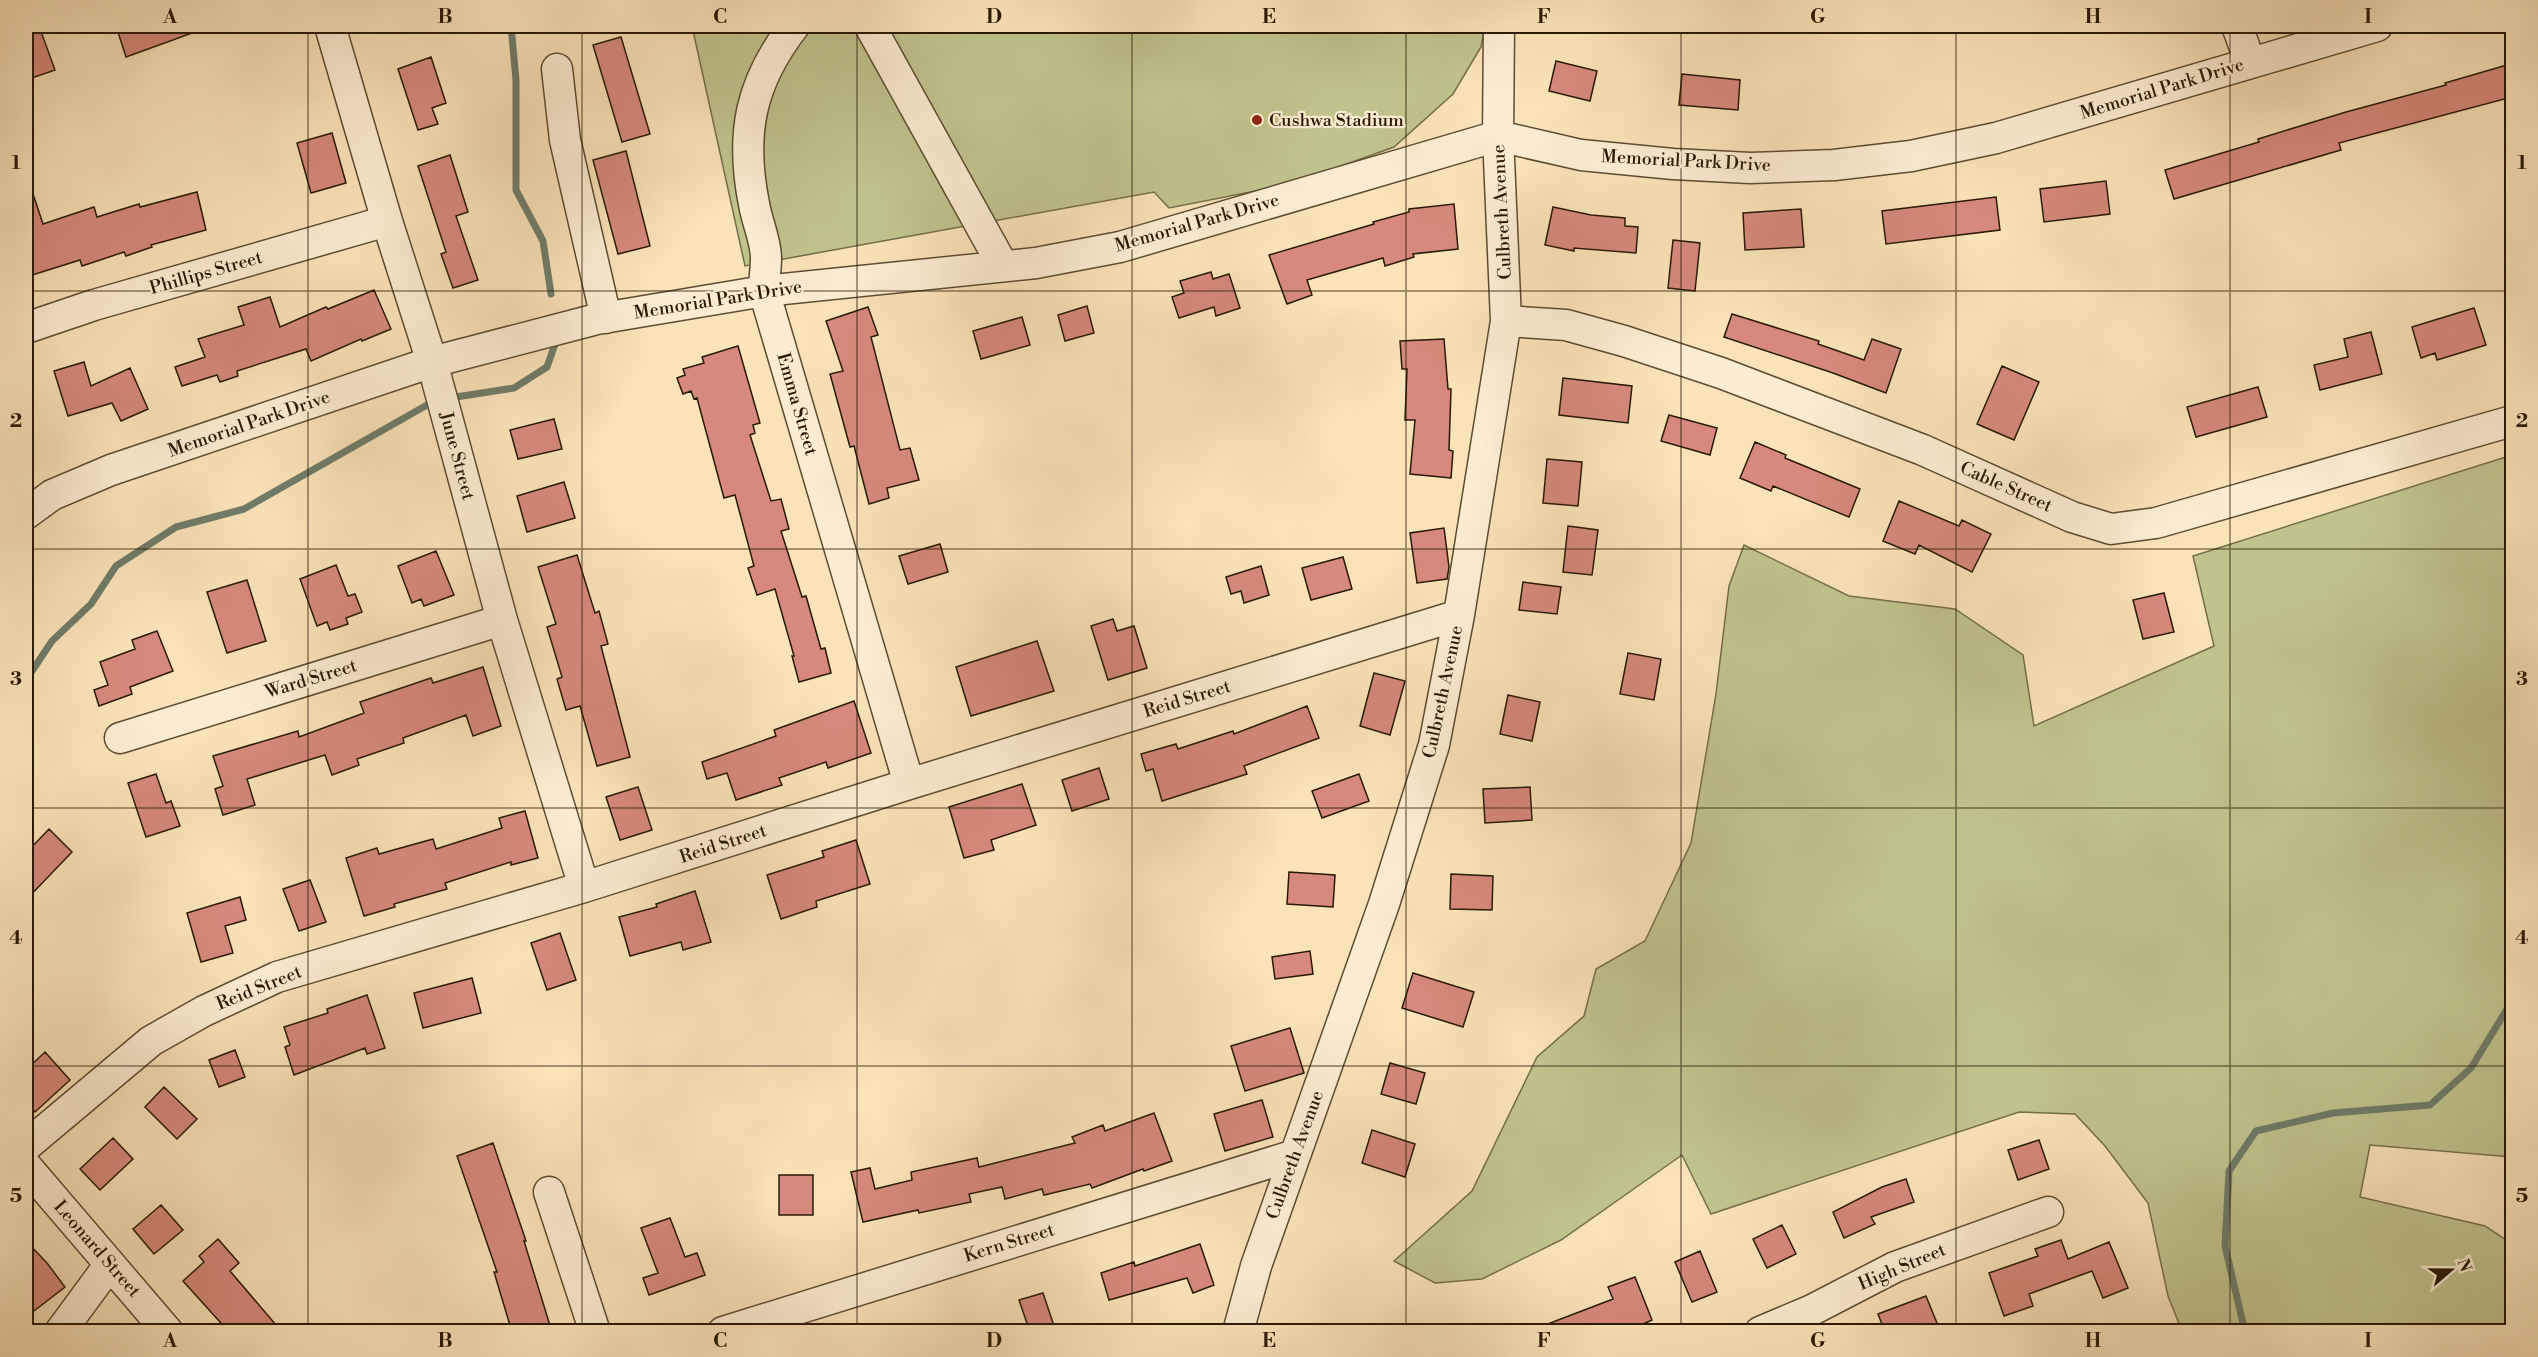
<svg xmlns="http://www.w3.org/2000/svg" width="2538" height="1357" viewBox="0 0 2538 1357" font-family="'Libre Bodoni',serif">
<rect width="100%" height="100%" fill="#fae3b9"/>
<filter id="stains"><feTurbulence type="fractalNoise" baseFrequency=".00333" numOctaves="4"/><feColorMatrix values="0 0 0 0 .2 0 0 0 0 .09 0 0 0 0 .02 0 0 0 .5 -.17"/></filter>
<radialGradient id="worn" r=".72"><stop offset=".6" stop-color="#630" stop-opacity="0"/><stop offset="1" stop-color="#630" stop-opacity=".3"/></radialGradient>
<path fill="#c1c38d" stroke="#746e49" stroke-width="1.5" d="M 692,26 L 1485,26 L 1481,47 L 1453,94 L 1394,147 L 1291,184 L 1169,208 L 1154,192 L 745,266 Z
M 2512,455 L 2512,1157 L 2370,1145 L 2360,1197 L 2485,1226 L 2512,1244 L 2512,1331 L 2182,1331 L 2168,1296 L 2148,1203 L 2105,1146 L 2075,1114 L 2019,1112 L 1711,1214 L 1682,1155 L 1561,1240 L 1482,1279 L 1435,1283 L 1394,1261 L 1472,1191 L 1537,1057 L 1584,1016 L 1596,969 L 1645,941 L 1691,843 L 1716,694 L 1729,586 L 1744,545 L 1849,596 L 1955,609 L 2023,655 L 2034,726 L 2214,646 L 2193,556 Z"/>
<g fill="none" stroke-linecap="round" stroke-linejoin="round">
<path stroke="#6f7c69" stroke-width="7" d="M 511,26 L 516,80 L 516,190 L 543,241 L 551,294
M 456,397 L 514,388 L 547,367 L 556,341
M 26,680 L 52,641 L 91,604 L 116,566 L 176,527 L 244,509 L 427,405
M 2245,1332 L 2225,1246 L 2229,1171 L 2256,1131 L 2333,1113 L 2430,1105 L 2471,1068 L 2512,1001"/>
</g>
<path fill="#d6897c" stroke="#281905" stroke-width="1.5" d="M 39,26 L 55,70 L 26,80 L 26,30 Z
M 116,26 L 206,26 L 206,28 L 126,57 Z
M 621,37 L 650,134 L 622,142 L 593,45 Z
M 431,57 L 446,103 L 432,108 L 438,124 L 418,130 L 398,69 Z
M 1556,61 L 1597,71 L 1590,101 L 1549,91 Z
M 2507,65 L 2512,86 L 2512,97 L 2339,143 L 2341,150 L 2174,199 L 2165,170 L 2259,142 L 2258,139 L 2346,112 L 2446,85 L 2445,83 Z
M 1682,74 L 1740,80 L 1738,110 L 1679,105 Z
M 332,133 L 346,183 L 311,193 L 297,143 Z
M 626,151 L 650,246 L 618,254 L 593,160 Z
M 450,155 L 468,212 L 456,216 L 478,280 L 453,288 L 441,254 L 446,252 L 418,166 Z
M 2106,181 L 2110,214 L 2044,222 L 2040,189 Z
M 29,182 L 43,224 L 94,207 L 97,217 L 139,204 L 140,207 L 197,192 L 206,230 L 151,245 L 152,247 L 126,256 L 124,252 L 82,266 L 80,260 L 26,277 L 26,183 Z
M 1996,197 L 2000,230 L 1886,244 L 1882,211 Z
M 1454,204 L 1458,249 L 1413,254 L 1414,257 L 1385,266 L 1383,258 L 1307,280 L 1312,295 L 1287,304 L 1269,255 L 1374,224 L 1373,222 L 1409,212 L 1409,209 Z
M 1553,207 L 1591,215 L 1625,218 L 1625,226 L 1638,227 L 1636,253 L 1574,248 L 1574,251 L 1545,245 Z
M 1801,209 L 1804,247 L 1745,250 L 1743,213 Z
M 1673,240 L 1700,243 L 1695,291 L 1668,288 Z
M 1211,272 L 1213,279 L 1229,274 L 1240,308 L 1216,316 L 1214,307 L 1179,318 L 1172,297 L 1184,293 L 1180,281 Z
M 374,290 L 391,329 L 362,341 L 361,339 L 311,361 L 306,349 L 237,371 L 238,376 L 220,382 L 217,375 L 182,386 L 175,367 L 205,357 L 198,339 L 244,325 L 238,307 L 270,297 L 280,327 L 326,307 L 328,309 Z
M 1087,306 L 1094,333 L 1065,341 L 1058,315 Z
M 868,307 L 878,335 L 871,337 L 900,450 L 910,448 L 919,480 L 887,488 L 889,498 L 869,504 L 854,446 L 850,447 L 830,374 L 843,371 L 826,321 Z
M 2474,308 L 2486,345 L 2437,360 L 2435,353 L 2421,358 L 2412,327 Z
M 1732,314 L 1819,341 L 1818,344 L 1864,360 L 1872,339 L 1901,349 L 1886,393 L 1833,373 L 1724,337 Z
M 1022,317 L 1030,345 L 981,359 L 973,331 Z
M 2371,332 L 2382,374 L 2320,390 L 2314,365 L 2348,357 L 2344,339 Z
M 1444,339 L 1448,389 L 1451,389 L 1449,450 L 1453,451 L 1451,478 L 1410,474 L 1415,420 L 1405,420 L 1407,369 L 1402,369 L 1400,341 Z
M 738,346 L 760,423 L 753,425 L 755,433 L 750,435 L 771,501 L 781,499 L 789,529 L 781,531 L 802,597 L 806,596 L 821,649 L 825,648 L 831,673 L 799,682 L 792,656 L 794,656 L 775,589 L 757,595 L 748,568 L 754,566 L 735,495 L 724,498 L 697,398 L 694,399 L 691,391 L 683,394 L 677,378 L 685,375 L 683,369 L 704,363 L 702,357 Z
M 84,362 L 91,386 L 130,368 L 148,409 L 121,421 L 112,403 L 68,416 L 54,371 Z
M 2002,366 L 2039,382 L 2014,440 L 1977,424 Z
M 1563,378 L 1632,386 L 1628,423 L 1559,415 Z
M 2258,387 L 2267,417 L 2196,437 L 2187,407 Z
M 1669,415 L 1717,428 L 1710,455 L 1661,441 Z
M 554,419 L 562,449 L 518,459 L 510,430 Z
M 1755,442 L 1786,455 L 1785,458 L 1860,489 L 1849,517 L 1773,486 L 1771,491 L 1740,478 Z
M 1547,459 L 1582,462 L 1578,506 L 1543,503 Z
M 564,482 L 575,518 L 527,532 L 517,496 Z
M 1899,501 L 1959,526 L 1962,520 L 1991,534 L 1972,572 L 1919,545 L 1915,554 L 1883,541 Z
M 1568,526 L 1598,530 L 1592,575 L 1563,572 Z
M 1444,528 L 1449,567 L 1447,579 L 1417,583 L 1410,533 Z
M 940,544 L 948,572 L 908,584 L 899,556 Z
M 436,551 L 454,595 L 424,606 L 421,599 L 412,603 L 398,566 Z
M 577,555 L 595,613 L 599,611 L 608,644 L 601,646 L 630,757 L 597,766 L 580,706 L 566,710 L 557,679 L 562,677 L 547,627 L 556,624 L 538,567 Z
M 1343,557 L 1352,589 L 1311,600 L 1302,568 Z
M 336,565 L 348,596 L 355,594 L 362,612 L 346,618 L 348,624 L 330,630 L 327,622 L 317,626 L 300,579 Z
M 1261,566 L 1269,595 L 1244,603 L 1241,591 L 1231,594 L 1226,577 Z
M 247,580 L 266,641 L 227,653 L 207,592 Z
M 1523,582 L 1561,587 L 1557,614 L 1519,610 Z
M 2164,593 L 2174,632 L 2143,639 L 2133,600 Z
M 1113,619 L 1117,631 L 1134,626 L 1147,668 L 1108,680 L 1091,626 Z
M 157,631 L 173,671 L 130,687 L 132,694 L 99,706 L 94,690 L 108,685 L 100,662 L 135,649 L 132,640 Z
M 1037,641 L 1054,691 L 971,716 L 956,667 Z
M 1628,653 L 1661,659 L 1654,700 L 1620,694 Z
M 483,667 L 501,726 L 473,736 L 466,715 L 403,738 L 404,743 L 357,759 L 359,765 L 332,775 L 325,755 L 247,779 L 255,805 L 223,815 L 215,789 L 223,786 L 213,756 L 298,731 L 299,737 L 364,713 L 360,702 L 431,678 L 433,683 Z
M 1374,673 L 1405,681 L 1390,735 L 1360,726 Z
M 1508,695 L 1540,702 L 1532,741 L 1500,734 Z
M 854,701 L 871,753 L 828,768 L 826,762 L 779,778 L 782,785 L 736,800 L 727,773 L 707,779 L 702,762 L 776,736 L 774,730 Z
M 1307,706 L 1319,738 L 1244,766 L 1247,774 L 1162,801 L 1153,769 L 1146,771 L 1141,754 L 1176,744 L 1178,749 L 1233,731 L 1234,734 Z
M 1099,768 L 1109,799 L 1072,811 L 1062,780 Z
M 156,774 L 166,803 L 171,801 L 180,826 L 146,837 L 128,783 Z
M 1359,774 L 1369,801 L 1322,818 L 1312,791 Z
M 1022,784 L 1036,825 L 991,840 L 994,850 L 964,858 L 949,807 Z
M 638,787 L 652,830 L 620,840 L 606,797 Z
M 1530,787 L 1532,820 L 1485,823 L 1483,789 Z
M 525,811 L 538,858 L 511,865 L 511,862 L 445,883 L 447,889 L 394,904 L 395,907 L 364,916 L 346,858 L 377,848 L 379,854 L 433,839 L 436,849 L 502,828 L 499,818 Z
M 49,829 L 72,852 L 26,900 L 26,853 Z
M 856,840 L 870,884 L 816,901 L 817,907 L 781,919 L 767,875 L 824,857 L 822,851 Z
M 1289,872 L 1335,875 L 1333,907 L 1287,904 Z
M 1451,874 L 1493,876 L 1492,910 L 1450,909 Z
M 310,880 L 326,922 L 299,931 L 283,889 Z
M 695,891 L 711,942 L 683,950 L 681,942 L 630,956 L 619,917 L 657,907 L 656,904 Z
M 240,897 L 246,920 L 225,926 L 233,953 L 201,962 L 187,913 Z
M 560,933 L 576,980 L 547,990 L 531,943 Z
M 1310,951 L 1313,974 L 1275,979 L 1272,957 Z
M 1413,973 L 1474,992 L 1463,1027 L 1402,1008 Z
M 472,978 L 481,1013 L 423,1028 L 414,993 Z
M 367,995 L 385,1048 L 367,1054 L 365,1048 L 294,1075 L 285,1047 L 290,1045 L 284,1027 L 328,1013 L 327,1009 Z
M 1290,1028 L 1304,1073 L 1245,1091 L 1231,1046 Z
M 235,1050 L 245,1077 L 219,1087 L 209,1060 Z
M 45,1052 L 70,1080 L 35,1112 L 26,1102 L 26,1070 Z
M 1390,1063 L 1425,1073 L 1416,1104 L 1381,1094 Z
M 164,1087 L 197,1119 L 177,1139 L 145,1107 Z
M 1262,1100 L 1273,1137 L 1225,1151 L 1214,1114 Z
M 1154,1113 L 1172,1161 L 1144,1171 L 1143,1169 L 1092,1188 L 1090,1184 L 1044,1195 L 1042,1189 L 1005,1199 L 1002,1187 L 969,1194 L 971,1202 L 919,1213 L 918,1210 L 863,1222 L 851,1172 L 870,1168 L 875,1189 L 912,1180 L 911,1172 L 977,1158 L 979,1167 L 1075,1143 L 1072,1137 L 1103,1125 L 1105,1131 Z
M 1372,1130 L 1415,1144 L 1405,1177 L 1362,1163 Z
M 113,1138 L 133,1159 L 100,1190 L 80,1169 Z
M 2039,1140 L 2049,1169 L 2018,1180 L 2008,1150 Z
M 493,1143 L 526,1241 L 524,1241 L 552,1332 L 512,1332 L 494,1272 L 497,1272 L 457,1156 Z
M 779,1175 L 813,1175 L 813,1215 L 779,1215 Z
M 1906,1179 L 1914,1202 L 1871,1217 L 1875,1224 L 1844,1238 L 1833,1212 L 1882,1187 Z
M 161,1205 L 183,1230 L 154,1254 L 133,1229 Z
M 670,1218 L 685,1257 L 697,1253 L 705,1275 L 649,1295 L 643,1278 L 658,1273 L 641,1228 Z
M 1782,1225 L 1796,1254 L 1767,1268 L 1753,1239 Z
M 218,1239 L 239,1263 L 230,1271 L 282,1332 L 229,1332 L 183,1281 L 204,1262 L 199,1256 Z
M 2061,1240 L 2068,1259 L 2109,1242 L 2128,1288 L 2103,1298 L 2092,1271 L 2029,1294 L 2033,1306 L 2004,1316 L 1989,1273 L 2038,1256 L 2035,1249 Z
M 26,1241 L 47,1263 L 65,1287 L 26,1317 Z
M 1200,1244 L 1214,1285 L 1193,1293 L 1187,1278 L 1109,1300 L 1101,1273 L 1134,1262 L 1135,1266 Z
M 1700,1251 L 1717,1292 L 1692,1302 L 1675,1262 Z
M 1635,1277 L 1652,1320 L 1625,1332 L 1532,1332 L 1532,1330 L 1613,1299 L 1608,1287 Z
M 1043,1293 L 1056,1332 L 1030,1332 L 1019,1300 Z
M 1926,1296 L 1937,1323 L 1915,1332 L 1885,1332 L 1878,1314 Z"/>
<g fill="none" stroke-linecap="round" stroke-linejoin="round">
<g stroke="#5c4c32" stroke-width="33">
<path id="minor" d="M 330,26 L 387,221 L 432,362 L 502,620 L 584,887
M 794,26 C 750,83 740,134 754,204 C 757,222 766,241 766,258 C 766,269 764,280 764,291 L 909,784
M 870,26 L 1003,266
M 2237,26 L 2250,62
M 557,69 L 565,140 L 606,318
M 1506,321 L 1566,325 L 1624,341 L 1721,373 L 1923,450 L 2072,517 L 2111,529 L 2156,523 L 2512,421
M 26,328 L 94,305 L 387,221
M 26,514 L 52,495 L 111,470 L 432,362 L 597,319 L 764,291 L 1036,263 L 1120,247 L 1498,136 L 1581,155 L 1673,164 L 1750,168 L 1834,165 L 1911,156 L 1996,138 L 2377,26
M 120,738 L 502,620
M 26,1146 L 151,1041 L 204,1011 L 277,977 L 584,887 L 909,784 L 1459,615
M 26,1166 L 168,1332
M 549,1192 L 595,1332
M 60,1332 L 110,1264
M 723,1332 L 1295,1155
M 1238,1332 L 1256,1266 L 1384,904 L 1434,745 L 1459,615 L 1506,321 L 1498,136 L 1499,26
M 1760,1332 L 1812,1310 L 1895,1267 L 2048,1212"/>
</g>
<use href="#minor" stroke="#fcedd2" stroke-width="30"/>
</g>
<path fill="none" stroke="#281905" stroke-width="1.5" stroke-opacity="0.55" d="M 308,26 L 308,1332M 582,26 L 582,1332M 857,26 L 857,1332M 1132,26 L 1132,1332M 1406,26 L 1406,1332M 1681,26 L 1681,1332M 1956,26 L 1956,1332M 2230,26 L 2230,1332M 26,291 L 2512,291M 26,549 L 2512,549M 26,808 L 2512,808M 26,1066 L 2512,1066"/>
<circle fill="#8f2418" stroke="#fcedd2" stroke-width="2" cx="1257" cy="120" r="6"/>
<g text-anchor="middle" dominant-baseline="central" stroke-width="4.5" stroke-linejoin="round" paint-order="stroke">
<g font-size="18" fill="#281905" stroke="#fcedd2">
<text transform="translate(2162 89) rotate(-17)">Memorial Park Drive</text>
<text transform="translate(1686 161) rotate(3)">Memorial Park Drive</text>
<text transform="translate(1502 212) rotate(-93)">Culbreth Avenue</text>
<text transform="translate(1197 223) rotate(-16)">Memorial Park Drive</text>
<text transform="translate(206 273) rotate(-16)">Phillips Street</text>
<text transform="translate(718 300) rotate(-9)">Memorial Park Drive</text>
<text transform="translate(797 404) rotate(74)">Emma Street</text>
<text transform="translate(249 424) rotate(-19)">Memorial Park Drive</text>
<text transform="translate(457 456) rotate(75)">June Street</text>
<text transform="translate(2006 487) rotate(24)">Cable Street</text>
<text transform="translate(311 679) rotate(-17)">Ward Street</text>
<text transform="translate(1443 692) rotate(-78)">Culbreth Avenue</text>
<text transform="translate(1187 699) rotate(-17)">Reid Street</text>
<text transform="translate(723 844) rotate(-18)">Reid Street</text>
<text transform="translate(259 988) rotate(-22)">Reid Street</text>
<text transform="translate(1295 1155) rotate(-70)">Culbreth Avenue</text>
<text transform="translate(1009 1243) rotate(-17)">Kern Street</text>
<text transform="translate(97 1249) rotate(49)">Leonard Street</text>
<text transform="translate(1902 1267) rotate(-23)">High Street</text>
</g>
<g font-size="18" fill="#281905" stroke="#fcedd2" text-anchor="start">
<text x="1269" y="120">Cushwa Stadium</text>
</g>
</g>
<rect width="2538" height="1357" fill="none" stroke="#fae3b9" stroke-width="66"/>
<g transform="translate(2451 1270) rotate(70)" stroke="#fcedd2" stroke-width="4.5" paint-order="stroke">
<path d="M0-4.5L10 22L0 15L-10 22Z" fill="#281905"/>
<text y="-9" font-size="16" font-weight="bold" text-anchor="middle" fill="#281905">N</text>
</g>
<rect x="33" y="33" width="2472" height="1291" fill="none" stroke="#281905" stroke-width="2"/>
<g font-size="20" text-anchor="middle" font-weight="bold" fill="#281905">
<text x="170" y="23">A</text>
<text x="445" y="23">B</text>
<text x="720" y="23">C</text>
<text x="994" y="23">D</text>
<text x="1269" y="23">E</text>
<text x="1544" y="23">F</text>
<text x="1818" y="23">G</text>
<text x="2093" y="23">H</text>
<text x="2368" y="23">I</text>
<text x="16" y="169">1</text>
<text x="2522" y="169">1</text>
<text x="16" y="427">2</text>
<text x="2522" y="427">2</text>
<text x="16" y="685">3</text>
<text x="2522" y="685">3</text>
<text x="16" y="944">4</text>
<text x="2522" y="944">4</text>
<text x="16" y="1202">5</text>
<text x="2522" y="1202">5</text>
<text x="170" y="1347">A</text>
<text x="445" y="1347">B</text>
<text x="720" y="1347">C</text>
<text x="994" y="1347">D</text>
<text x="1269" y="1347">E</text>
<text x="1544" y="1347">F</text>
<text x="1818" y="1347">G</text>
<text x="2093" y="1347">H</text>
<text x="2368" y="1347">I</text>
</g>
<rect width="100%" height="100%" filter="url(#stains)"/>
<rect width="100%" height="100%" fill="url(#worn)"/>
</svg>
